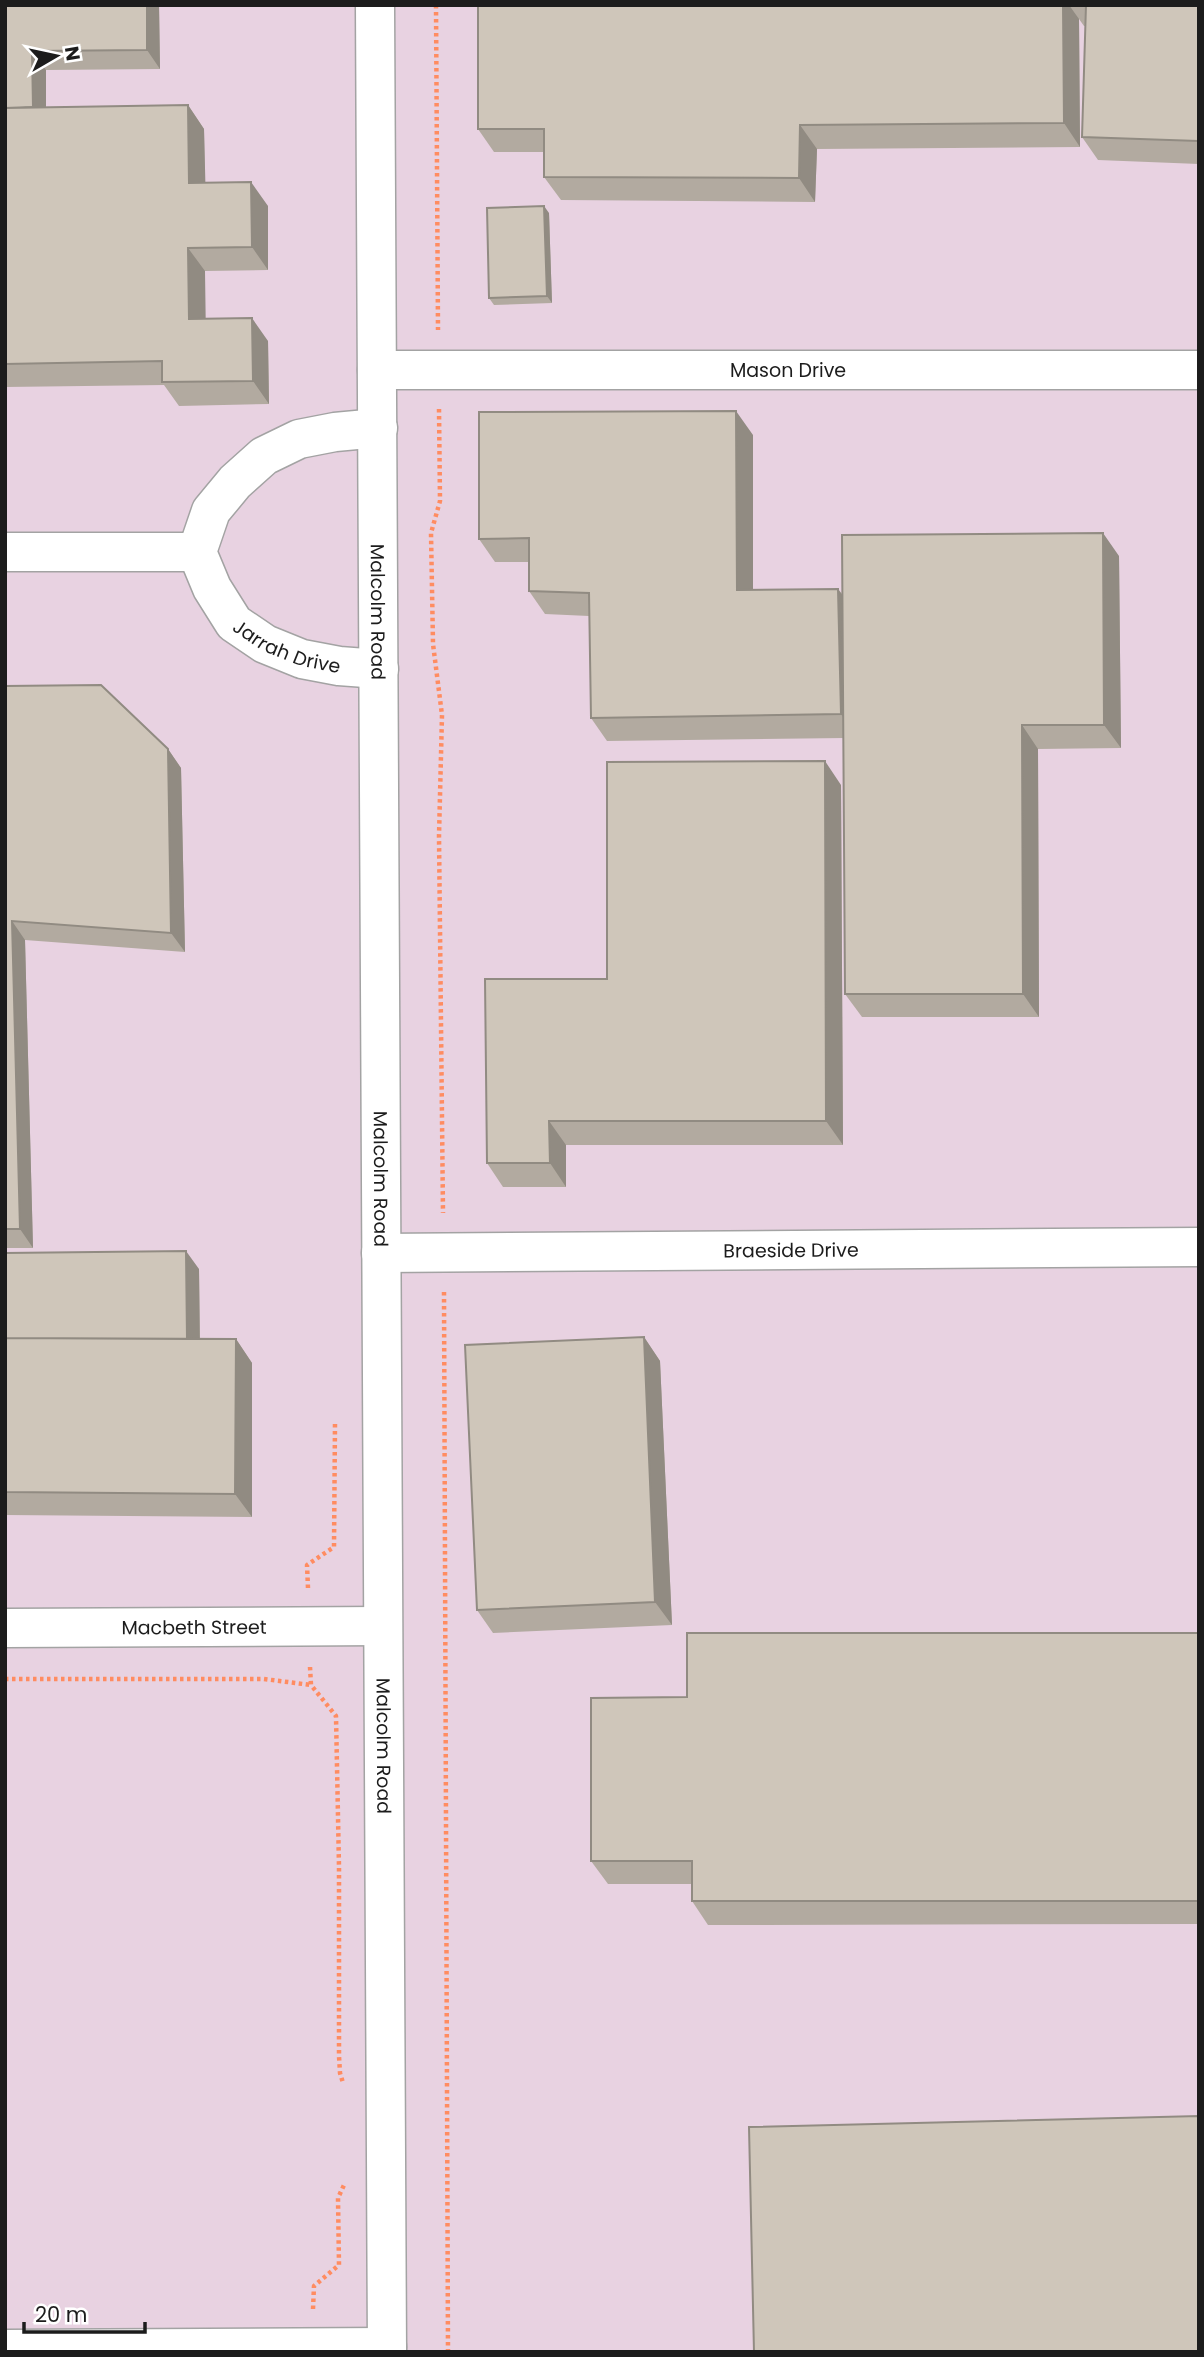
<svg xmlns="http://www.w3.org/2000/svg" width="1204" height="2357" viewBox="0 0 1204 2357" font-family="Poppins,sans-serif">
<rect width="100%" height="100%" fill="#efece1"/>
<path fill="#e8d2e1" d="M 5,5 L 1199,5 L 1199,2352 L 5,2352 Z"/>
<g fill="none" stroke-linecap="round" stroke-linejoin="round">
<g stroke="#a3a3a3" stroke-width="41">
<g id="minor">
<path id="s1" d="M 377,370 L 1199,370"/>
<path id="s2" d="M 378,428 L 335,432 L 299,439 L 264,456 L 235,482 L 211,511 L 197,552 L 212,588 L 234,623 L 265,644 L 302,659 L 339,666 L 379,669"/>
<path d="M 5,552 L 197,552"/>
<path id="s3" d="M 381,1253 L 1199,1247"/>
<path id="s4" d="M 5,1628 L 382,1626"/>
<path d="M 5,2349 L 387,2347"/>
</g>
</g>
<g stroke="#a3a3a3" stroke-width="41">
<g id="tertiary">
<path id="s5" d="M 375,5 L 387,2352"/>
</g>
</g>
<path stroke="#ff8c61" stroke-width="4.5" stroke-dasharray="3.5 3.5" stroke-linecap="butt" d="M 436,5 L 438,330
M 439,409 L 440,501 L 431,533 L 433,644 L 442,715 L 439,836 L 443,1213
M 444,1292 L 448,2352
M 308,1588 L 307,1565 L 334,1547 L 335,1423
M 310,1667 L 311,1685 L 336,1716 L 339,1867 L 339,2056 L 340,2073 L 343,2083
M 5,1679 L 264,1679 L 311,1685
M 313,2309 L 314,2286 L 339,2265 L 338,2198 L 344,2185"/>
<use href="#minor" stroke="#fff" stroke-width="38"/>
<use href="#tertiary" stroke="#fff" stroke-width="38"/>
</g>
<path fill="#b2aaa0" d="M 5,5 L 159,5 L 160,69 L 46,70 L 46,107 L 188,105 L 204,129 L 205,183 L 268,206 L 268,270 L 205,271 L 205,318 L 268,341 L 269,404 L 179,406 L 164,385 L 5,387 Z
M 478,5 L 1199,5 L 1199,164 L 1098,160 L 1082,137 L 1086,26 L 1084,26 L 1079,19 L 1080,147 L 817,149 L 815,202 L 561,200 L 544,177 L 544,152 L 494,152 L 478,129 Z
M 549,213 L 552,303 L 494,305 L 489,298 Z
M 753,435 L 753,590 L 838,589 L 843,595 L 1119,556 L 1121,748 L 1038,749 L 1039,1017 L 862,1017 L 845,994 L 844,738 L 607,741 L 591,718 L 589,616 L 545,614 L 529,591 L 529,562 L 495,562 L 479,539 Z
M 5,686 L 168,749 L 181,768 L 185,952 L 25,940 L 33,1248 L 5,1248 Z
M 841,785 L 843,1145 L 566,1145 L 566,1187 L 503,1187 L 487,1163 L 607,979 Z
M 5,1253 L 199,1269 L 200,1339 L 236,1339 L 252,1363 L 252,1517 L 5,1515 Z
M 644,1337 L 660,1361 L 672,1625 L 493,1633 L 477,1610 Z
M 1199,1633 L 1199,1924 L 708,1925 L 692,1901 L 692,1884 L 608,1884 L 591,1861 Z"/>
<path fill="#918b82" d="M 147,5 L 159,5 L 160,69 L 147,50 Z
M 1063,5 L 1069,5 L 1079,19 L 1080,147 L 1064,123 Z
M 32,51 L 46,70 L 46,131 L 33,113 Z
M 188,105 L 204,129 L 206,207 L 189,183 Z
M 800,125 L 817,149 L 815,202 L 799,178 Z
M 251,182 L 268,206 L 268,270 L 252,247 Z
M 544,206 L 549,213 L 552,303 L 547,296 Z
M 188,248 L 205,271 L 206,342 L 189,319 Z
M 252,318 L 268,341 L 269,404 L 253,381 Z
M 736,411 L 753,435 L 753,614 L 737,590 Z
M 1103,533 L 1119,556 L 1121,748 L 1104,725 Z
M 838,589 L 855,613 L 857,738 L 841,714 Z
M 1022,725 L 1038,749 L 1039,1017 L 1023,994 Z
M 168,749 L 181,768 L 185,952 L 171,933 Z
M 825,761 L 841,785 L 843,1145 L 826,1121 Z
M 12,921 L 25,940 L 33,1248 L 20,1229 Z
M 549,1121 L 566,1145 L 566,1187 L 550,1163 Z
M 186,1251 L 199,1269 L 200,1361 L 187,1343 Z
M 644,1337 L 660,1361 L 672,1625 L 655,1602 Z
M 236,1339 L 252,1363 L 252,1517 L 235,1494 Z"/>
<path fill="#cfc6ba" stroke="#918b82" stroke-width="2" d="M 5,5 L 147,5 L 147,50 L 32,51 L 33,107 L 5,108 Z
M 478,5 L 1063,5 L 1064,123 L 800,125 L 799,178 L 544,177 L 544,129 L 478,129 Z
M 1086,5 L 1199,5 L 1198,141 L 1082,137 Z
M 188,105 L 189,183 L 251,182 L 252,247 L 188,248 L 189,319 L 252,318 L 253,381 L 162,382 L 162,361 L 5,364 L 5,108 Z
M 544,206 L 547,296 L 489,298 L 487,208 Z
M 736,411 L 737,590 L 838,589 L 841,714 L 591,718 L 589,593 L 529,591 L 529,538 L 479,539 L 479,412 Z
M 1103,533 L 1104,725 L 1022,725 L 1023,994 L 845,994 L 842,535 Z
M 101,685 L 168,749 L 171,933 L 12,921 L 20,1229 L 5,1229 L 5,686 Z
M 825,761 L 826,1121 L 549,1121 L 550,1163 L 487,1163 L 485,979 L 607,979 L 607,762 Z
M 186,1251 L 187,1339 L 5,1338 L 5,1253 Z
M 644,1337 L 655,1602 L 477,1610 L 465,1345 Z
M 5,1338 L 236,1339 L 235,1494 L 5,1492 Z
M 687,1633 L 1199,1633 L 1199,1901 L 692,1901 L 692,1861 L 591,1861 L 591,1698 L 687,1697 Z
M 1199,2116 L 1199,2352 L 754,2352 L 749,2127 Z"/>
<g text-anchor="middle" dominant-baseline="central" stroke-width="7" stroke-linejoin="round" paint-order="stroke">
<g font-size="19" fill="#1c1c1c" stroke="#fff">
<text stroke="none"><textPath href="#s1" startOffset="411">Mason Drive</textPath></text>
<text stroke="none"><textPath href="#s5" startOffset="607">Malcolm Road</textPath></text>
<text stroke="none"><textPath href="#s2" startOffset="378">Jarrah Drive</textPath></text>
<text stroke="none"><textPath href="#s5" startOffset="1174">Malcolm Road</textPath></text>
<text stroke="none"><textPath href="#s3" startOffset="410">Braeside Drive</textPath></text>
<text stroke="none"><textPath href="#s4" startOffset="189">Macbeth Street</textPath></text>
<text stroke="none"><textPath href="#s5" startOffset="1741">Malcolm Road</textPath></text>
</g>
</g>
<rect width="1204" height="2357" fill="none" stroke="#1c1c1c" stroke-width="14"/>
<g transform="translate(56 56) rotate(81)" stroke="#ffffff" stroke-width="5" paint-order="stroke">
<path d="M0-5L12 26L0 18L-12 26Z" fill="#1c1c1c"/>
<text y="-10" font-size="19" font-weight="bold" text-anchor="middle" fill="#1c1c1c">N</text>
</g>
<path d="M24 2322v10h121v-10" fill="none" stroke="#1c1c1c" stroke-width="3.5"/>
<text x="35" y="2322" font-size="21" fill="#1c1c1c" stroke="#ffffff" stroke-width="5" paint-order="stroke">20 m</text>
</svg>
